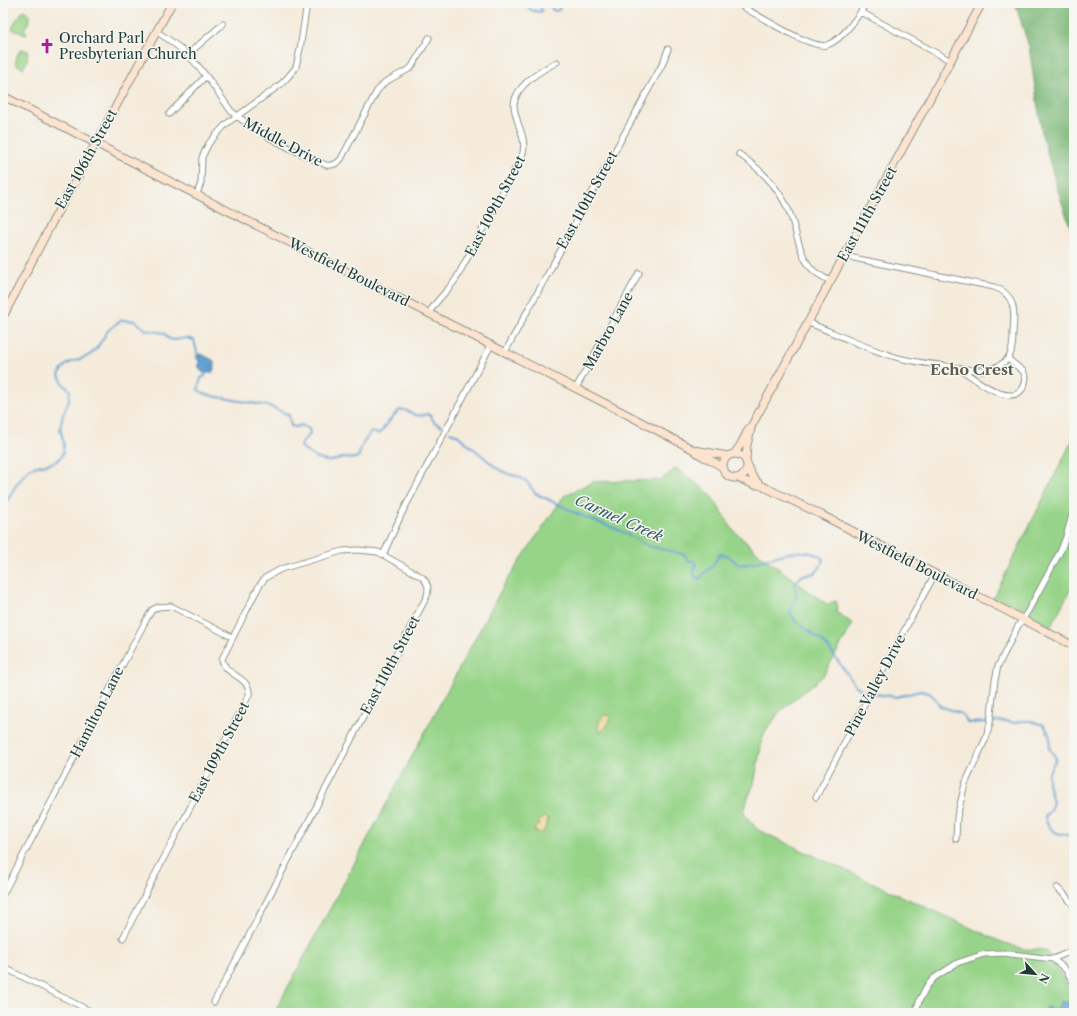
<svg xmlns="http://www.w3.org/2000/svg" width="1077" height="1016" viewBox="0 0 1077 1016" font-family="'Libre Caslon Text',serif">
<rect width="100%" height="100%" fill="#f6f6f2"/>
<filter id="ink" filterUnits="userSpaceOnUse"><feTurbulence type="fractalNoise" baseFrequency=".025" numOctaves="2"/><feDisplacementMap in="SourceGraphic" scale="8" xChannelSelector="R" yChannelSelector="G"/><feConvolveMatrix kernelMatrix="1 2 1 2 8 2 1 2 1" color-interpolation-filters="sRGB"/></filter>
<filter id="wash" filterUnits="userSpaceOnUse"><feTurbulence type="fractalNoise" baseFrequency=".012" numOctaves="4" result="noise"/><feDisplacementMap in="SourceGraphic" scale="16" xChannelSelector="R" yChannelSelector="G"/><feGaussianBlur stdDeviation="0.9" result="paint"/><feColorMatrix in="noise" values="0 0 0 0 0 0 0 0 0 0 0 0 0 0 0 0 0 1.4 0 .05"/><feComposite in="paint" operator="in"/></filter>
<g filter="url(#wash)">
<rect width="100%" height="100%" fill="#f5ebdb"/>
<path fill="#97d489" stroke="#5b885e" d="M 24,10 L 31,16 L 28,23 L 24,29 L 27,33 L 25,35 L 12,29 L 15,22 Z
M 22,49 L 28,51 L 27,61 L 23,68 L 15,64 L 18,53 Z
M 1074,437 L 1074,583 L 1050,628 L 993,599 Z
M 676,468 L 710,494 L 733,530 L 759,554 L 829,606 L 832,602 L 836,601 L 838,607 L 836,612 L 853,624 L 823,676 L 780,711 L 763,736 L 754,784 L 747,800 L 744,814 L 758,830 L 999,941 L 1023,949 L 1046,950 L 1074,997 L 1074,1013 L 274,1013 L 505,583 L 564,496 L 592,482 L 661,480 Z"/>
<path fill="#79b675" stroke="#4c7a54" d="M 1015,3 L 1074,3 L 1074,238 L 1057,188 L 1042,134 L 1029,47 Z"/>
<path fill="#eeda9e" stroke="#868c69" d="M 604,715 L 608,715 L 611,717 C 609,722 606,730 600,732 C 597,724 599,721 604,715 Z
M 544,817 L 548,819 L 544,831 L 541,833 L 534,831 L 536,826 L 540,825 L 538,821 Z"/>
<path fill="#609fd2" stroke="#406e83" d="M 201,354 L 211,359 L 214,361 L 214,369 L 212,373 L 203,373 C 199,369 198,367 199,361 L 196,357 L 198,355 Z
M 1060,1001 L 1070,1003 L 1067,1013 L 1045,1013 L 1046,1007 L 1058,1010 Z"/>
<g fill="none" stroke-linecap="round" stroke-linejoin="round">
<path stroke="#609fd2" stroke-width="2" d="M 525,3 L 531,10 L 539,12 L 542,11 L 540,6 L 541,3
M 551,3 L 552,9 L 554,11 L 559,10 L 561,3
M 207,371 L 205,376 L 201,378 L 198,390 L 203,393 L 212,396 L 269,406 L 289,415 L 291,426 L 296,427 L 301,425 L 309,429 L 310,434 L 303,441 L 301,446 C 307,454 321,462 331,461 C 335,461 339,458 343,458 C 350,458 350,460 358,457 L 363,443 L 371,432 L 379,434 C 384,429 394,413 400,410 C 410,407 412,420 427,414 L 431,416 L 434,422 L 442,426
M 450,432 L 456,434 L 498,469 L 508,474 L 520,477 L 528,483 L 535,493 L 580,515 L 621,531 L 648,546 L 679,553 L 685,555 L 688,561 L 694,561 L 697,566 L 693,569 L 695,577 L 700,579 L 704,573 L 712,567 L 719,555 C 734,551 730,568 748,564 C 769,560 804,542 823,559 C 820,572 814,575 802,575 C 788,588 799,588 796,598 C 794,603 791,608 790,613 L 795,621 L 821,640 L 828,647 L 855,685 L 863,691 L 875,694 L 896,697 L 921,691 L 929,693 L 934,697 L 940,706 L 962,714 L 968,723 L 1006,721 L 1015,723 L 1021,721 L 1031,721 L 1044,725 C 1049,734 1052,738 1049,748 L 1056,758 L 1048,775 L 1048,783 L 1053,802 L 1050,810 L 1045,817 C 1049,832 1059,836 1074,835
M 64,444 L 60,428 L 63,415 L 69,400 L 70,390 L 64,385 L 59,376 C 65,358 78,363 91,354 C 98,349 102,339 107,332 C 111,327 117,323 122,320 L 135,321 L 146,330 L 164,333 L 169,339 L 176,340 L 186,338 L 194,340 L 198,356
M 20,480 C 23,476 27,471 31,468 C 47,462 64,467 64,445
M 3,504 C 11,498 13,488 19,481"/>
</g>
</g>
<g filter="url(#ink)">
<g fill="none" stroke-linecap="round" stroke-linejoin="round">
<g stroke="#8a9488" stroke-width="7">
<path id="street" d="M 736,3 C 753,12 811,50 827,45 C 842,40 858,17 866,3
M 861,12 L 951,61
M 157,32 C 194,54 207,77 231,111 C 259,135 293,150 326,165 C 333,166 337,164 341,159 L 377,91 L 385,82 L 411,68 L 429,38
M 188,54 L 223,24
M 169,114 L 206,76
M 739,154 C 760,169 777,185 788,209 C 797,229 798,256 814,271 C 819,275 825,278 830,281
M 197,194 L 201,183 L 202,157 L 209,143 L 226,124 L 280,85 L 288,77 L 296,67 L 300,49 L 307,3
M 429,313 C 436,300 448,291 456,279 L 522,156 C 526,146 523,136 519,126 C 517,119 514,112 514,105 C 515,85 542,70 557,62
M 807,322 C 834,333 861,346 889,355 C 906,361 922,363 940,365 C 961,368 996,379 1010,355 C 1013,348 1013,340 1013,332 C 1015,313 1016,294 994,287 L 844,256
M 505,352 L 663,63 L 668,49
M 962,370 C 976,380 1021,416 1026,378 L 1023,371 L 1008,359
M 576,388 L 639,273
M 383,555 L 402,513 L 491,345
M 816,797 L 872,690 L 935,574
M 956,839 L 957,817 L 965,784 L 986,738 L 990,723 L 995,680 L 998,666 L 1018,626 L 1028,611 L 1061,550 L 1066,537 L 1074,508
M 1057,888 L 1065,895 L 1074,906
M 3,894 L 146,620 L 152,610 L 158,607 L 171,606 L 232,637
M 123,938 L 157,871 L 249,695 C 251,676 224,676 222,659 L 259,586 L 265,578 L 281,569 L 342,551 L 358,550 L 378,552 L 422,577 C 428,583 429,588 427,596 L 370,704 L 214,1002
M 1053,959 L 1065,969 L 1074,983
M 3,967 L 94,1013
M 915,1013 L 920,999 L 927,986 L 934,978 L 957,963 L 984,954 L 1003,953 L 1053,959 L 1074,950"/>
</g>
<g stroke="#8a9488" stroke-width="9">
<path id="secondary" d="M 3,96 L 628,415 L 694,450 C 703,459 715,460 724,469
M 3,317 L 57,213 L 71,189 L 172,3
M 694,450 L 728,456
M723 466a12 12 0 1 1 24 0a12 12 0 1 1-24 0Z
M 734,454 L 741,444 L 749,428
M 746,460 L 747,445 L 752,425 L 982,3
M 748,465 L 752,476 L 760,485
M 738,478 L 755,485 L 760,485 L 820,514 L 1074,646"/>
</g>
<use href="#street" stroke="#fff" stroke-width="5"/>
<use href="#secondary" stroke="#fde4d0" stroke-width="7"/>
</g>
</g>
<defs>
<g id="church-bare" transform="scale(1.2)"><path d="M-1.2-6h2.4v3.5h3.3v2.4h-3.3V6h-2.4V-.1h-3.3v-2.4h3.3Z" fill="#b5179e" stroke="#f6f6f2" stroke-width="2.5" paint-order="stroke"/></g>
</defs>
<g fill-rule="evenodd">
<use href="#church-bare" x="47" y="46"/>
</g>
<g text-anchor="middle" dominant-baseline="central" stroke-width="3" stroke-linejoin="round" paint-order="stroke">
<g font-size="14" fill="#1f3d34" stroke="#f6f6f2" text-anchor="start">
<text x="59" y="38">Orchard Parl<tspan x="59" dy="16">Presbyterian Church</tspan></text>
</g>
<g font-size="14" fill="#1f3d34" stroke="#f6f6f2">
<text transform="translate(283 142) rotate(28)">Middle Drive</text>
<text transform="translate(86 159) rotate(-61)">East 106th Street</text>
<text transform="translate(587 200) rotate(-61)">East 110th Street</text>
<text transform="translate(495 206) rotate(-62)">East 109th Street</text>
<text transform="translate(867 214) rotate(-61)">East 111th Street</text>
<text transform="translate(349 272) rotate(27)">Westfield Boulevard</text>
<text transform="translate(608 331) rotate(-61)">Marbro Lane</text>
<text transform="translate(917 565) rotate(27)">Westfield Boulevard</text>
<text transform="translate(390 665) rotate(-62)">East 110th Street</text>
<text transform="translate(875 685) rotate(-62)">Pine Valley Drive</text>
<text transform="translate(97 712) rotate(-63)">Hamilton Lane</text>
<text transform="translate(219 752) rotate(-62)">East 109th Street</text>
</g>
<g font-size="15" font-weight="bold" fill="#5d5c4d" stroke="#f6f6f2">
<text x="972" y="369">Echo Crest</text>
</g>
<g font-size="15" font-style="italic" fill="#325a63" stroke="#f6f6f2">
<text transform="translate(619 518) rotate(24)">Carmel Creek</text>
</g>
</g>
<rect width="1077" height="1016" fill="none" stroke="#f6f6f2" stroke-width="16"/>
<g transform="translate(1035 974) rotate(117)" stroke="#f6f6f2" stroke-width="3" paint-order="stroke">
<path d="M0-3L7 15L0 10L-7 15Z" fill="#1f3d34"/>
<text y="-6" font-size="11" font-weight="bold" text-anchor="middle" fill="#1f3d34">N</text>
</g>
</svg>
